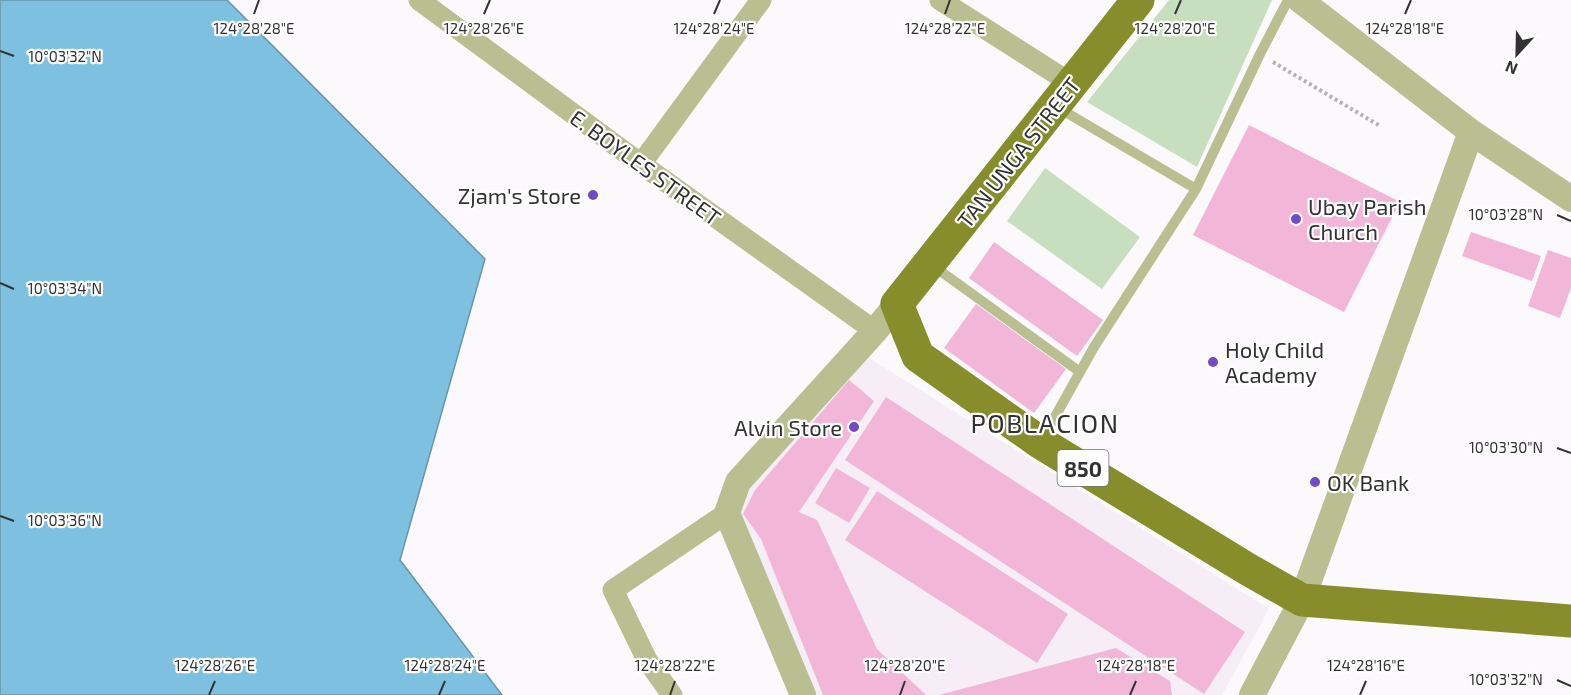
<svg xmlns="http://www.w3.org/2000/svg" width="1571" height="695" viewBox="0 0 1571 695" font-family="'Exo 2',sans-serif">
<rect width="100%" height="100%" fill="#fbf9fb"/>
<path fill="#f6edf6" d="M 866,356 L 1269,609 L 1222,695 L 815,695 L 739,513 L 750,485 Z"/>
<path fill="#c8dfbf" d="M 1169,0 L 1272,0 L 1197,167 L 1087,102 Z
M 1045,168 L 1140,237 L 1102,289 L 1007,221 Z"/>
<path fill="#7ec0df" stroke="#6895ab" stroke-width="1.5" d="M 0,0 L 227,0 L 485,259 L 400,560 L 502,695 L 0,695 Z"/>
<path fill="#f1b6d8" d="M 1249,125 L 1400,202 L 1344,312 L 1193,235 Z
M 1471,232 L 1541,256 L 1532,281 L 1462,256 Z
M 994,242 L 1103,320 L 1077,356 L 969,278 Z
M 1548,250 L 1571,258 L 1571,288 L 1560,318 L 1528,306 Z
M 976,304 L 1066,369 L 1034,413 L 944,348 Z
M 849,380 L 874,401 L 799,512 L 817,520 L 877,649 L 926,695 L 823,695 L 761,539 L 743,514 L 755,490 Z
M 886,397 L 1245,632 L 1204,694 L 845,460 Z
M 836,468 L 870,488 L 849,523 L 815,503 Z
M 877,491 L 1068,614 L 1037,663 L 845,540 Z
M 1116,648 L 1170,681 L 1172,695 L 939,695 Z"/>
<g fill="none" stroke-linecap="round" stroke-linejoin="round">
<path stroke="#b4b2b4" stroke-width="4" stroke-dasharray="3 3" stroke-linecap="butt" d="M 1273,62 L 1380,126"/>
<path stroke="#babf91" stroke-width="10" d="M 1196,189 L 1260,54 L 1288,0
M 932,265 L 1080,372
M 1042,440 L 1094,347 L 1196,189 L 1057,107"/>
<path stroke="#babf91" stroke-width="21" d="M 419,0 L 641,164 L 875,331
M 940,0 L 1072,84
M 641,164 L 761,0
M 672,695 L 647,660 L 613,590 L 727,513"/>
<path stroke="#babf91" stroke-width="26" d="M 1300,0 L 1471,132 L 1571,199
M 803,695 L 727,513 L 738,482 L 875,331 L 897,304
M 1252,695 L 1302,600 L 1471,132"/>
<path stroke="#868d2a" stroke-width="33" d="M 1138,0 L 897,304 L 918,356 L 1041,443 L 1249,570 L 1302,600 L 1571,621"/>
</g>
<path fill="none" stroke="#333233" stroke-width="2" d="M 254,14 L 259,0M 484,14 L 490,0M 714,14 L 720,0M 945,14 L 950,0M 1175,14 L 1181,0M 1405,14 L 1411,0M 0,51 L 14,56M 1557,215 L 1571,221M 0,283 L 14,289M 1557,448 L 1571,453M 0,516 L 14,521M 1557,680 L 1571,686M 209,695 L 215,681M 439,695 L 445,681M 670,695 L 675,681M 900,695 L 905,681M 1130,695 L 1136,681M 1360,695 L 1366,681"/>
<g fill="#714bc4" stroke="#fff" stroke-width="2">
<circle cx="593" cy="195" r="6"/>
<circle cx="1296" cy="219" r="6"/>
<circle cx="1213" cy="362" r="6"/>
<circle cx="854" cy="427" r="6"/>
<circle cx="1315" cy="482" r="6"/>
</g>
<g text-anchor="middle" dominant-baseline="central" stroke-width="4.5" stroke-linejoin="round" paint-order="stroke">
<rect fill="#fff" stroke="#707070" stroke-width="1.5" x="1057.5" y="450" width="51" height="36" rx="4.5"/>
<g font-size="21" font-weight="bold" fill="#333233">
<text x="1083" y="468">850</text>
</g>
<g font-size="22" fill="#333233" stroke="#fff">
<text transform="translate(1018 152) rotate(-52)">TAN UNGA STREET</text>
<text transform="translate(646 167) rotate(36)">E. BOYLES STREET</text>
</g>
<g font-size="22" fill="#333233" stroke="#fff" text-anchor="start">
<text x="581" y="195" text-anchor="end">Zjam's Store</text>
<text x="1308" y="206">Ubay Parish<tspan x="1308" dy="25">Church</tspan></text>
<text x="1225" y="349">Holy Child<tspan x="1225" dy="25">Academy</tspan></text>
<text x="842" y="427" text-anchor="end">Alvin Store</text>
<text x="1327" y="482">OK Bank</text>
</g>
<g font-size="26" letter-spacing="1.5" fill="#333233" stroke="#fff">
<text x="1045" y="422">POBLACION</text>
</g>
</g>
<g font-size="15" text-anchor="middle" fill="#333233" stroke="#fff" stroke-width="4.5" stroke-linejoin="round" paint-order="stroke">
<text x="1405" y="34">124°28'18"E</text>
<text x="254" y="34">124°28'28"E</text>
<text x="484" y="34">124°28'26"E</text>
<text x="714" y="34">124°28'24"E</text>
<text x="945" y="34">124°28'22"E</text>
<text x="1175" y="34">124°28'20"E</text>
<text x="65" y="62">10°03'32"N</text>
<text x="1506" y="220">10°03'28"N</text>
<text x="65" y="294">10°03'34"N</text>
<text x="1506" y="453">10°03'30"N</text>
<text x="65" y="526">10°03'36"N</text>
<text x="215" y="671">124°28'26"E</text>
<text x="445" y="671">124°28'24"E</text>
<text x="675" y="671">124°28'22"E</text>
<text x="905" y="671">124°28'20"E</text>
<text x="1136" y="671">124°28'18"E</text>
<text x="1366" y="671">124°28'16"E</text>
<text x="1506" y="685">10°03'32"N</text>
</g>
<g transform="translate(1517 54) rotate(202)" stroke="#ffffff" stroke-width="4.5" paint-order="stroke">
<path d="M0-4.5L10 22L0 15L-10 22Z" fill="#333233"/>
<text y="-9" font-size="16" font-weight="bold" text-anchor="middle" fill="#333233">N</text>
</g>
</svg>
